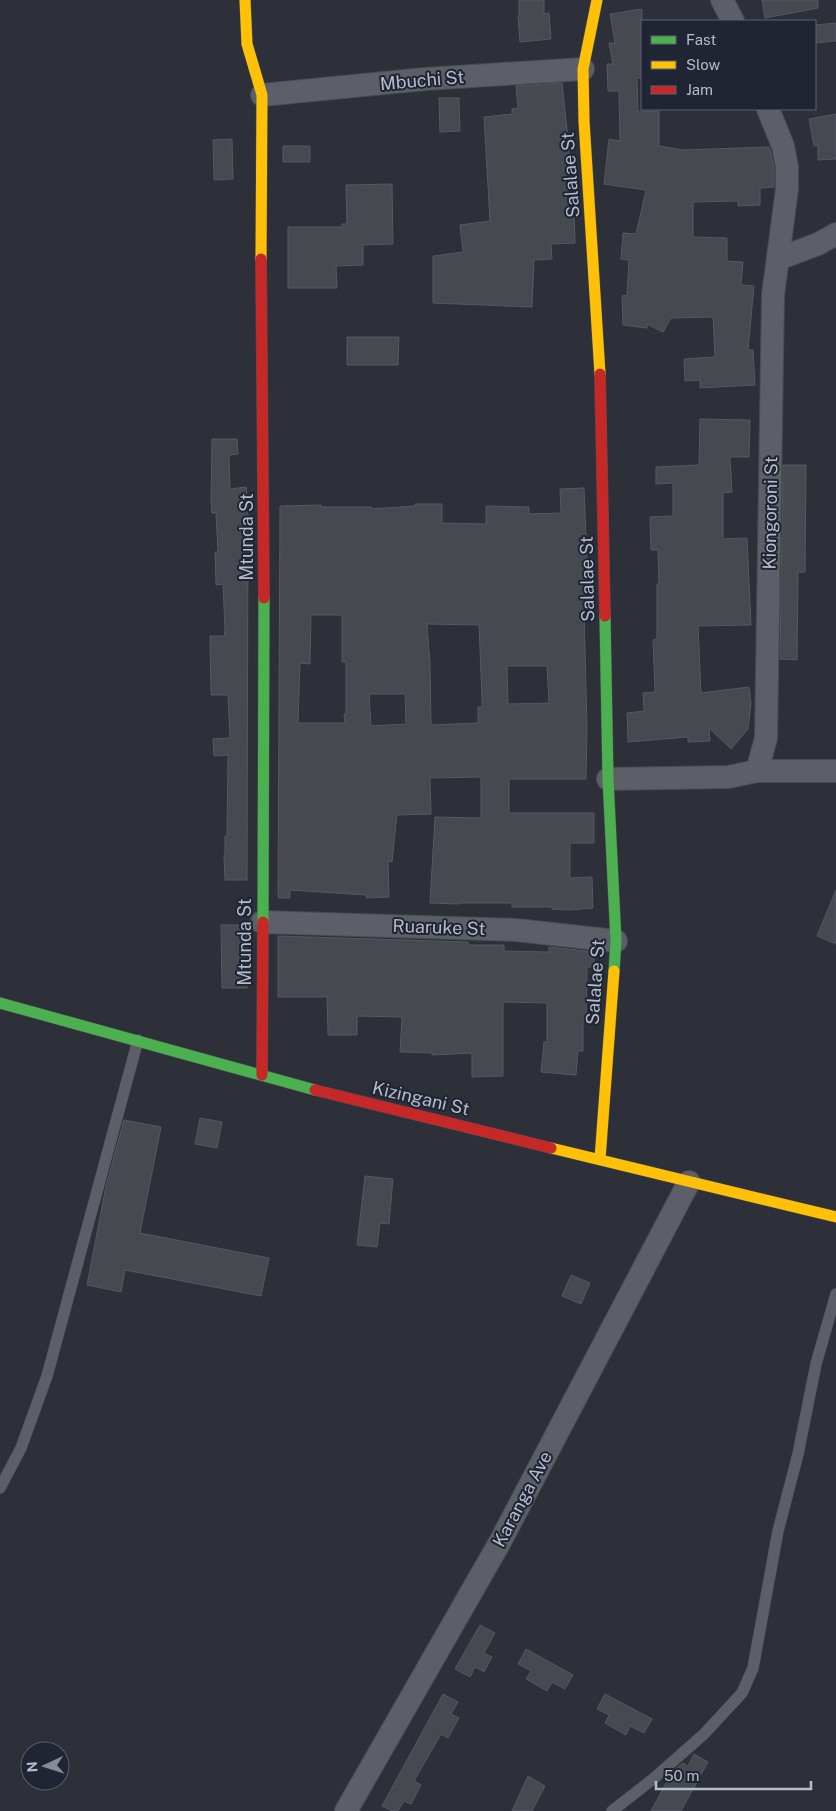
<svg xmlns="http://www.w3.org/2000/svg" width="836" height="1811" viewBox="0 0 836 1811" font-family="'Public Sans',sans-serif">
<rect width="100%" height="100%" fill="#2d3039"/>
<path fill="#474951" stroke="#545861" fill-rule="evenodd" d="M 519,0 L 544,0 L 544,14 L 549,13 L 551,39 L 520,42 L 518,16 L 519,16 Z
M 762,0 L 818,0 L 818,8 L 765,18 Z
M 642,9 L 642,78 L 637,78 L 638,112 L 659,111 L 659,146 L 683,150 L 769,147 L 770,150 L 774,168 L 774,187 L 760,188 L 760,205 L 738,206 L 738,201 L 693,202 L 693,237 L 727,238 L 727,261 L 743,262 L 741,285 L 754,286 L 748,350 L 753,350 L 755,385 L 700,388 L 700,380 L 685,381 L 684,359 L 715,357 L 713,317 L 671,318 L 663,332 L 647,324 L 647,328 L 623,325 L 622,296 L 627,295 L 629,260 L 621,259 L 623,233 L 636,234 L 646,190 L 604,184 L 609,139 L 620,141 L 619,91 L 608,91 L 607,64 L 613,64 L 609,43 L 615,43 L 610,14 Z
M 836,23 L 836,41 L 815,43 L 815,25 Z
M 562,83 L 568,139 L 572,203 L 574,203 L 575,243 L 551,244 L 552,259 L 534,260 L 532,307 L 433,303 L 433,256 L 463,252 L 460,225 L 490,221 L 484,117 L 512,114 L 512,109 L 518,108 L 516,86 Z
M 439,98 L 459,98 L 460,131 L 440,132 Z
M 836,114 L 836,159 L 818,160 L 818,145 L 814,146 L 809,119 Z
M 232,139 L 233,179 L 214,180 L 213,140 Z
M 283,146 L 310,146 L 310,162 L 283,162 Z
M 392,184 L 393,244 L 363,245 L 363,265 L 336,266 L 337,288 L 288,288 L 288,227 L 342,227 L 342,224 L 347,224 L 346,185 Z
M 347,337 L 399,337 L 398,365 L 347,365 Z
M 700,419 L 750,420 L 749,457 L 730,457 L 732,492 L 723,493 L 723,539 L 747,538 L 751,625 L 698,626 L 701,693 L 749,687 L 751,703 L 748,729 L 731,749 L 709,728 L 710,741 L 688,742 L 688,737 L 628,742 L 627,713 L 644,711 L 643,693 L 655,692 L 653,640 L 657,639 L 657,584 L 659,584 L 658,550 L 651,550 L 650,517 L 673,516 L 673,483 L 656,484 L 656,467 L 699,465 Z
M 212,439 L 237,439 L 238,454 L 229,455 L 230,489 L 246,487 L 248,503 L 247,880 L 225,880 L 224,855 L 225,855 L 225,836 L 227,836 L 228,755 L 214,756 L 213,739 L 230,738 L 228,695 L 211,695 L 210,636 L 224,636 L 225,629 L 223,584 L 216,585 L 215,552 L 218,552 L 216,513 L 212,513 L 211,502 Z
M 783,465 L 806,465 L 805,572 L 798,572 L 797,660 L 780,659 Z
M 584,488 L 589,611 L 584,611 L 587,727 L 586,779 L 509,779 L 509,813 L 594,813 L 594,843 L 570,843 L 570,878 L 592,877 L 593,908 L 569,910 L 552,909 L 552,907 L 512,907 L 512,903 L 458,903 L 458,904 L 430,903 L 435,817 L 481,818 L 481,778 L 480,777 L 430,778 L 431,814 L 397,815 L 392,862 L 388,861 L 389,897 L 366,898 L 366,895 L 290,890 L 290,898 L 278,898 L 280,506 L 321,505 L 321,507 L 371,507 L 371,509 L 415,506 L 415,504 L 442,504 L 442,523 L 486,524 L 486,506 L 529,507 L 529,514 L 561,513 L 560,489 ZM 311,615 L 342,615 L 342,662 L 346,662 L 346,714 L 344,714 L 345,723 L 298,723 L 300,663 L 310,664 ZM 427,624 L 479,625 L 482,700 L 482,707 L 478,707 L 478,723 L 431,725 L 430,664 ZM 507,666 L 547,666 L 549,703 L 508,704 ZM 369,694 L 405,694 L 406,724 L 371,726 Z
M 836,890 L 836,944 L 817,936 Z
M 221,925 L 247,925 L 247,988 L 222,988 Z
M 278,936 L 468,942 L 468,945 L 504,945 L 504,951 L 549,952 L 549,947 L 594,952 L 594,967 L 587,967 L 586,1021 L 583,1021 L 583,1051 L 578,1051 L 576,1075 L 541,1072 L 544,1042 L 547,1042 L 547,1003 L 503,1002 L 503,1076 L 472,1077 L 472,1053 L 432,1055 L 432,1053 L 400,1052 L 402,1017 L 357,1016 L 357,1035 L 328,1035 L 327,997 L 278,997 Z
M 200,1118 L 222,1122 L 217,1148 L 195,1144 Z
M 124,1120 L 161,1127 L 140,1233 L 269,1258 L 261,1296 L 125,1270 L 121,1292 L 87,1285 L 106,1186 Z
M 365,1176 L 393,1179 L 389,1224 L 380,1223 L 377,1247 L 357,1245 Z
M 571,1275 L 590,1283 L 581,1304 L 562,1296 Z
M 480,1625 L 495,1633 L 484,1653 L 492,1657 L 484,1672 L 475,1667 L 470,1677 L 455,1669 Z
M 526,1649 L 573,1675 L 565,1689 L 552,1682 L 547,1691 L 526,1679 L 531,1671 L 518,1664 Z
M 443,1694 L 458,1702 L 451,1714 L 459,1718 L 448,1738 L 441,1734 L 414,1781 L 421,1785 L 411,1804 L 404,1801 L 398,1811 L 392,1811 L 382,1806 Z
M 605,1694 L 652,1719 L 644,1733 L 630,1726 L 626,1735 L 605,1723 L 609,1715 L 597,1709 Z
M 694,1754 L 708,1762 L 681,1811 L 651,1811 L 672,1772 L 683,1763 L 688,1766 Z
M 528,1776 L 545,1786 L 532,1811 L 512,1811 Z"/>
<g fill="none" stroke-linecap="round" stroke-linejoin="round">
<g stroke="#494b52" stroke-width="12">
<path id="lane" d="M 0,1488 L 21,1448 L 47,1376 L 138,1040
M 612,1811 L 653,1779 L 704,1734 L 742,1693 L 753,1668 L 778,1531 L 798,1454 L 816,1364 L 836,1294"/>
</g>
<g stroke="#494b52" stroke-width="24">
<path id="street" d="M 722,0 L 733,21
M 262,95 L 425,79 L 583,69
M 778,259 L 818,244 L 836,234
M 757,771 L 836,771
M 608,779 L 728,777 L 757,771 L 766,738 L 773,295 L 787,189 L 787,167 L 783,146 L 768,109
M 262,922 L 516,930 L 616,941
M 346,1811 L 500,1542 L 689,1182"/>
</g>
<g stroke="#494b52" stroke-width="12">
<path id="fast" d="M 605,616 L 608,779 L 616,941 L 614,971
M 263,922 L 264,598
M 0,1003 L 315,1090"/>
</g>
<g stroke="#494b52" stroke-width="12">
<path id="slow" d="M 245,0 L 247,44 L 262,95 L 261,259
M 597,0 L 583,69 L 584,121 L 600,374
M 551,1148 L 836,1217
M 600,1159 L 614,971"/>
</g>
<g stroke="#494b52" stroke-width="12">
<path id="jam" d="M 261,259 L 264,598
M 600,374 L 605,616
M 262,1075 L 263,922
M 315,1090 L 551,1148"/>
</g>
<use href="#lane" stroke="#5d5f68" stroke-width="11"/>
<use href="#street" stroke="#5d5f68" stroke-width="22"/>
<use href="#fast" stroke="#4caf50" stroke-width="11"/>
<use href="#slow" stroke="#ffc107" stroke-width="11"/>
<use href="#jam" stroke="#c62828" stroke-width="11"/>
</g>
<g text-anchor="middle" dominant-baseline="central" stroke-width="4" stroke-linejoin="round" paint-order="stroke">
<g font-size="18" fill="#b7bcca" stroke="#202534">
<text transform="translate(422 80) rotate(-5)">Mbuchi St</text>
<text transform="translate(570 175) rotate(-94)">Salalae St</text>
<text transform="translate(770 513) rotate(-89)">Kiongoroni St</text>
<text transform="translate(246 537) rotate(-90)">Mtunda St</text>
<text transform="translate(587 579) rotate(-91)">Salalae St</text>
<text transform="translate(439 927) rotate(2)">Ruaruke St</text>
<text transform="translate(244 942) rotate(-90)">Mtunda St</text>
<text transform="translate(595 982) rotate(-86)">Salalae St</text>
<text transform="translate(421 1098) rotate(13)">Kizingani St</text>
<text transform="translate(522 1499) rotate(-62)">Karanga Ave</text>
</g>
</g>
<rect x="641" y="20" width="175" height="90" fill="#202534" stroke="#5c6170"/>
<rect x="651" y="36" width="25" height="8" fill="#4caf50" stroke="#5c6170"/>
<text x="686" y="45" font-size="15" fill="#b7bcca">Fast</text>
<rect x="651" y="61" width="25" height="8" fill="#ffc107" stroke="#5c6170"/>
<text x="686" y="70" font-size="15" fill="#b7bcca">Slow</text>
<rect x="651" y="86" width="25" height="8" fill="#c62828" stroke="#5c6170"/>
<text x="686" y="95" font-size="15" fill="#b7bcca">Jam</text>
<g transform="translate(45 1766) rotate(266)"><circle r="24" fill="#202534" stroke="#5c6170"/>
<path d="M0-4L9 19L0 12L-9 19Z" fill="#878b97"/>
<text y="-8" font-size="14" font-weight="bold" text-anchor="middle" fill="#b7bcca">N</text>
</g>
<path d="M656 1781v8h155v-8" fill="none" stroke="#b7bcca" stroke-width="2.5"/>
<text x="664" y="1781" font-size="15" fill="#b7bcca" stroke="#202534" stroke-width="4" paint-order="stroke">50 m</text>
</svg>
